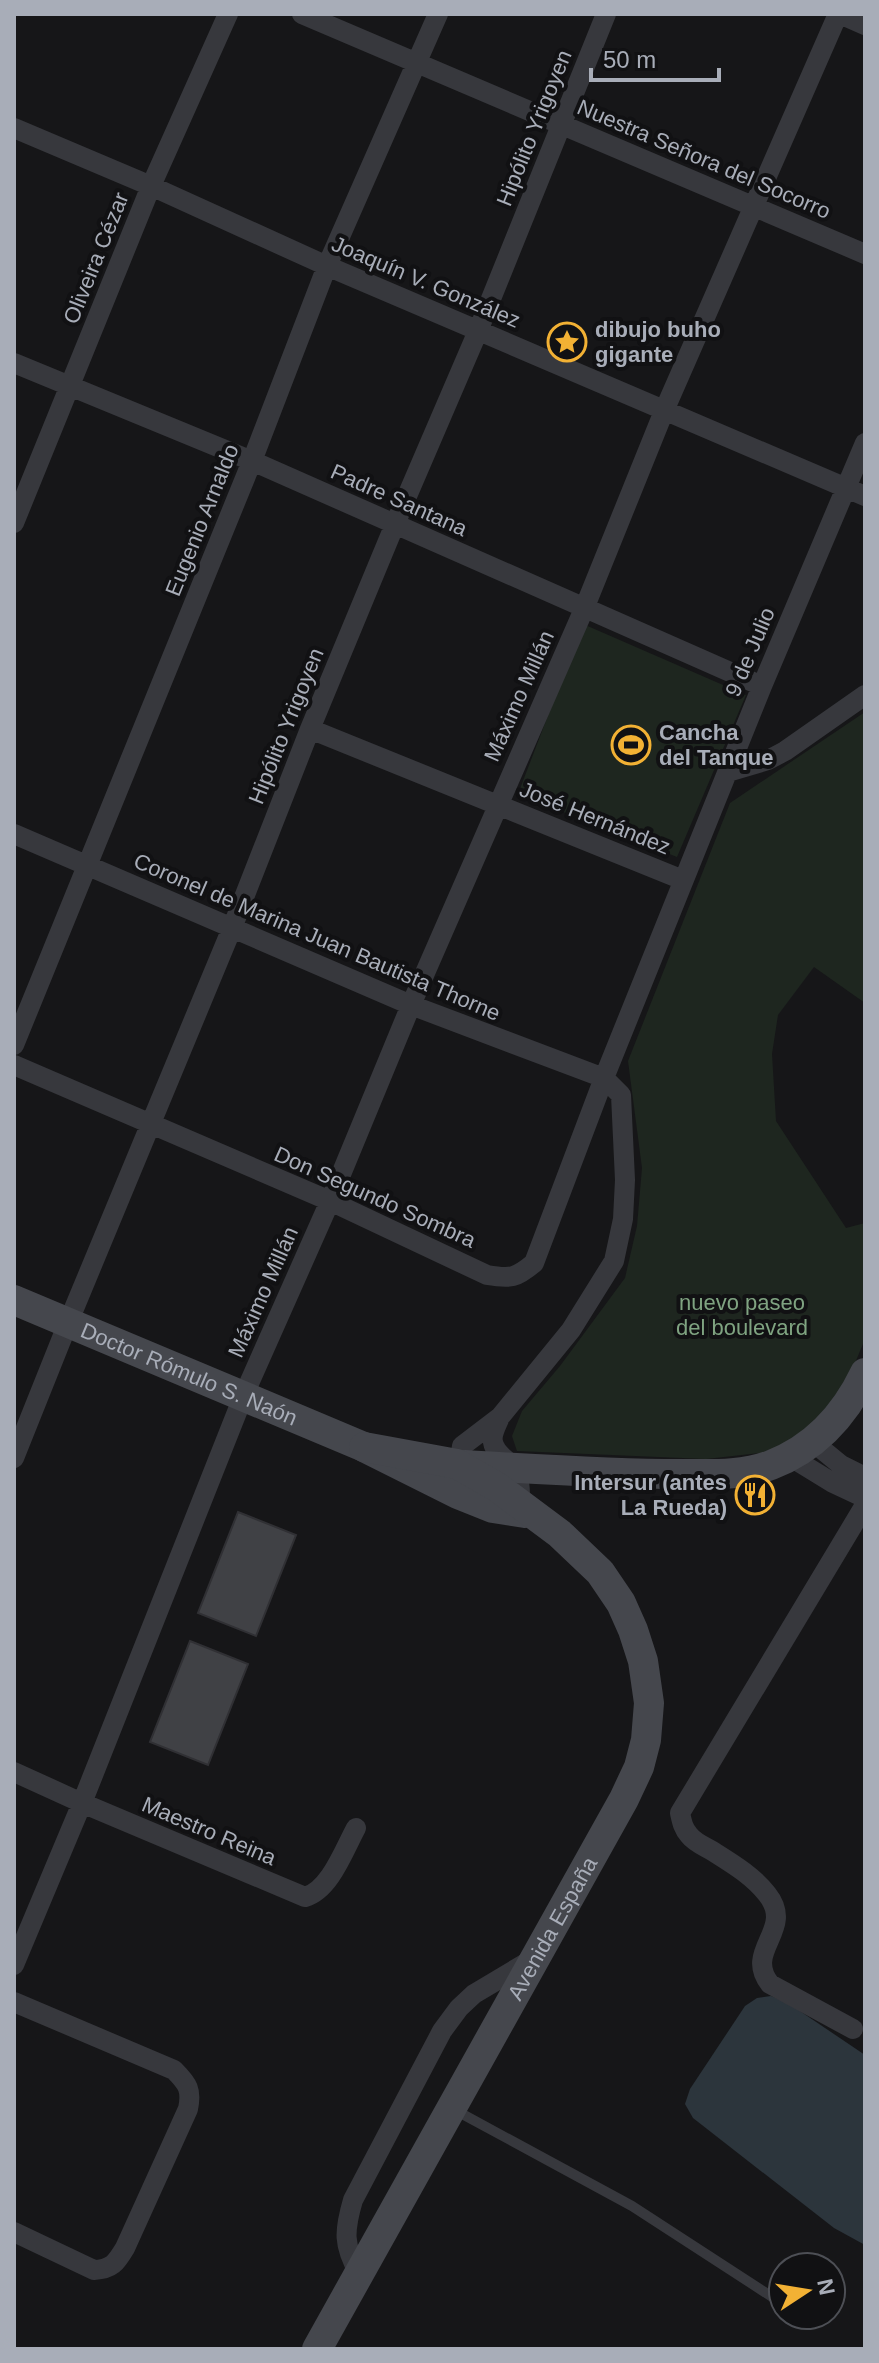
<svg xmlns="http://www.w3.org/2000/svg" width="879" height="2363" viewBox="0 0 879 2363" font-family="Arial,sans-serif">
<rect width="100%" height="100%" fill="#161618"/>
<path fill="#1e261f" d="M 583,624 L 746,695 L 677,857 L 518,794 Z
M 865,712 L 865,1003 L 814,967 L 778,1015 L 772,1054 L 776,1121 L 846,1228 L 865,1223 L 865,1339 L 841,1397 L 785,1450 L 706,1459 L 517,1451 L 512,1436 L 522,1411 L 560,1366 L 625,1278 L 637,1226 L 642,1168 L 628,1061 L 730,803 Z"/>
<path fill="#2c353c" d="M 771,1996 L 788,2003 L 865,2055 L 865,2245 L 834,2228 L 693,2118 L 685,2104 L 690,2089 L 745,2006 L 757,1998 Z"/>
<path fill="#404145" stroke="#303034" stroke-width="2" d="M 238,1512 L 296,1535 L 256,1636 L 198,1613 Z
M 190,1641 L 248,1664 L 208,1765 L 150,1742 Z"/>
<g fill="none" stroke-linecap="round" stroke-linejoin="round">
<path stroke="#37383d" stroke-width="10" d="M 453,2109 L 632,2206 L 783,2304
M 800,2315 L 809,2321"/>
<path stroke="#37383d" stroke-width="20" d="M 302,14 L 865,254
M 840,14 L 865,25
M 14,128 L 151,186 L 327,266 L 865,496
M 14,363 L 252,461 L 762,686
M 14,523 L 151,186 L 228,14
M 310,729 L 683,880
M 728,772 L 768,760 L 785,751 L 865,695
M 14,834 L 411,1005 L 604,1078 L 534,1263 C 516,1278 511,1279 487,1275 L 330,1201 L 14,1065
M 14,1045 L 252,461 L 327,266 L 438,14
M 500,1417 C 497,1425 491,1434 493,1442 C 495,1454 506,1458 513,1467 C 520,1477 521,1493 519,1505
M 813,1442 L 841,1465 L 865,1477
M 789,1456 L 833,1483 L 865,1498
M 14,1458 L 68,1323 L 232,928 L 310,729 L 395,524 L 478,331 L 606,14
M 458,1474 L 462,1446 L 500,1417 L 571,1330 L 614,1261 L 623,1219 L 625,1180 L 621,1095 L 604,1078 L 762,686 L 865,443
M 14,1772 L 82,1803 L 305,1897 C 330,1890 344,1850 356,1828
M 14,1965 L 82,1803 L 243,1397 L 330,1201 L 411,1005 L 584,609 L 664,411 L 838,14
M 14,2002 L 174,2070 C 188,2084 192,2090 188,2109 L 125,2248 C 116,2263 112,2269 94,2270 L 14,2232
M 853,2029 L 770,1984 C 743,1950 796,1930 767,1894 C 753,1876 733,1864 714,1852 C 706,1847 695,1843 689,1835 C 683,1828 682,1822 680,1813 L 865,1505
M 359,2273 C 343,2245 344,2231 353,2200 L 442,2031 L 459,2008 L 474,1994 L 531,1960"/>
<g stroke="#45474d" stroke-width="30">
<path id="s1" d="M 14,1300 L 364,1447 L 458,1494 L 493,1508 L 525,1513"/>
<path d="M 465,1465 C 537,1469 608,1474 680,1474 C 710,1474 742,1476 771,1465 C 815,1448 845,1415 865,1373"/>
<path id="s2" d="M 317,2349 L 624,1799 L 639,1767 L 646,1740 L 649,1703 L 643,1661 L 633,1630 L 621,1603 L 600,1572 L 560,1534 L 497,1487 L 457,1464 L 364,1447"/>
</g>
</g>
<defs>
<g id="sight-ring" transform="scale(2)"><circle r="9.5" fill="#111113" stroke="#f2b134" stroke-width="1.5"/><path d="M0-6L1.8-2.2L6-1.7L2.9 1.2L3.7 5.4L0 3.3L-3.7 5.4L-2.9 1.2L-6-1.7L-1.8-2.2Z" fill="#f2b134"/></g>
<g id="stadium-ring" transform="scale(2)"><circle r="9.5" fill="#111113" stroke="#f2b134" stroke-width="1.5"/><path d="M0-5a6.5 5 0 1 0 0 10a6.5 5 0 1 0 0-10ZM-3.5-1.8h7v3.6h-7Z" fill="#f2b134"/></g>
<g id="restaurant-ring" transform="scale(2)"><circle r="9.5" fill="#111113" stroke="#f2b134" stroke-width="1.5"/><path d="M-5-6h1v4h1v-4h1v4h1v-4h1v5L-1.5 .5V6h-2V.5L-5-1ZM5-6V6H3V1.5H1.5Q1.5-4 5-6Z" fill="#f2b134"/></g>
</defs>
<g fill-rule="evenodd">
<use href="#sight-ring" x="567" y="342"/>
<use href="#stadium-ring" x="631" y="745"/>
<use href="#restaurant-ring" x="755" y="1495"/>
</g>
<g text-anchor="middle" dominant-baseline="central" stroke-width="8" stroke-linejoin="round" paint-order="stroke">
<g font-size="22" fill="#a8adb8" stroke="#111113">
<text transform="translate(534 128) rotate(-68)">Hipólito Yrigoyen</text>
<text transform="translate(704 159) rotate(23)">Nuestra Señora del Socorro</text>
<text transform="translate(96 258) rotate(-68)">Oliveira Cézar</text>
<text transform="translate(426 282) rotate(23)">Joaquín V. González</text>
<text transform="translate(399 500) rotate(24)">Padre Santana</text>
<text transform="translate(202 520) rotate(-68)">Eugenio Arnaldo</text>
<text transform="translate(750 652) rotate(-67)">9 de Julio</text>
<text transform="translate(519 696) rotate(-66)">Máximo Millán</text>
<text transform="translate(286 726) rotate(-68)">Hipólito Yrigoyen</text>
<text transform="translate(595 818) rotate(22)">José Hernández</text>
<text transform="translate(317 937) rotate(23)">Coronel de Marina Juan Bautista Thorne</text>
<text transform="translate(375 1197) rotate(24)">Don Segundo Sombra</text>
<text transform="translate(263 1292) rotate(-66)">Máximo Millán</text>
<text stroke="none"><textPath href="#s1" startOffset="190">Doctor Rómulo S. Naón</textPath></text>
<text transform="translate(209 1831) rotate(23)">Maestro Reina</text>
<text stroke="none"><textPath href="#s2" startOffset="482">Avenida España</textPath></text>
</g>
<g font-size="22" font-weight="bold" fill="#a8adb8" stroke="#111113" text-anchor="start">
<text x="595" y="329">dibujo buho<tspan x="595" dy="25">gigante</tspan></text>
<text x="659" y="732">Cancha<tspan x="659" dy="25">del Tanque</tspan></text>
<text x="727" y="1482" text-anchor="end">Intersur (antes<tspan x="727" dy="25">La Rueda)</tspan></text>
</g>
<g font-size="22" fill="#7fa381" stroke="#111113">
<text x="742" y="1302">nuevo paseo<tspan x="742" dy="25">del boulevard</tspan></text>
</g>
</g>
<rect width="879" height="2363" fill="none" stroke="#a8adb8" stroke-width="32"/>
<g transform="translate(807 2291) rotate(78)"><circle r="38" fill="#111113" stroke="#4d4f55" stroke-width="2"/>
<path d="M0-6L14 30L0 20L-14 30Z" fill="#f2b134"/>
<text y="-12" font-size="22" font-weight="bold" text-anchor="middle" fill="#a8adb8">N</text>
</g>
<path d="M591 68v12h128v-12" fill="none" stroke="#a8adb8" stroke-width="4"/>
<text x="603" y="68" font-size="24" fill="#a8adb8" stroke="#111113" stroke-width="6" paint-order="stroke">50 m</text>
</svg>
